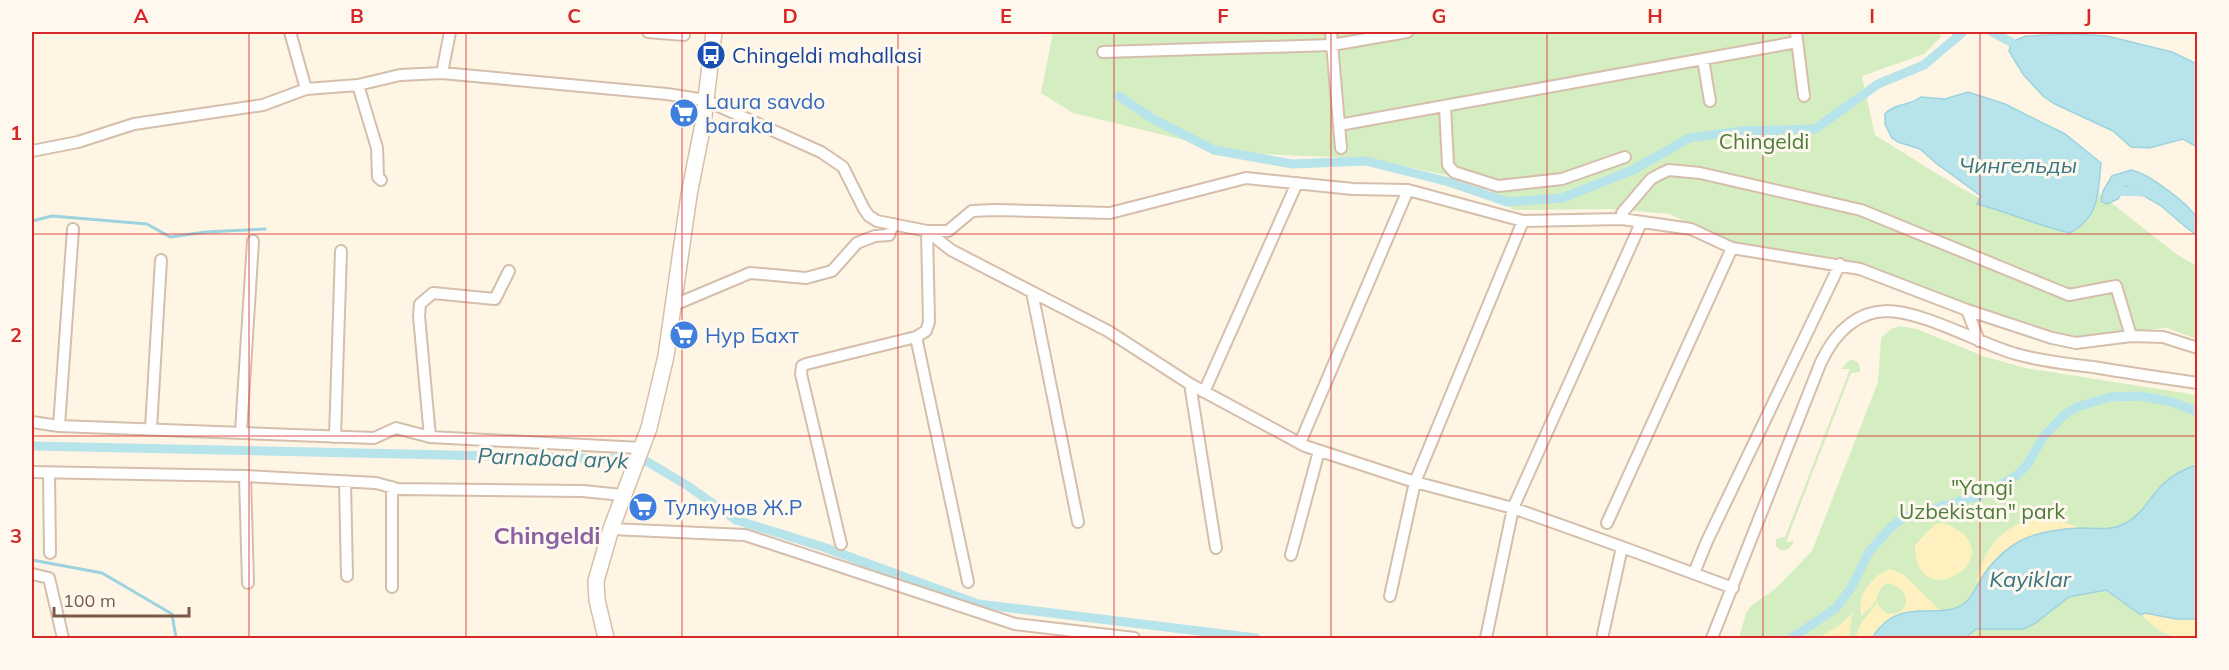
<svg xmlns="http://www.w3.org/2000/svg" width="2229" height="670" viewBox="0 0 2229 670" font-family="Mulish,sans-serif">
<rect width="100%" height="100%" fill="#fff5e5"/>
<path fill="#d4eec2" d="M 1053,32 L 1939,32 L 1941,37 L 1924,54 L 1862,76 L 1875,135 C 1937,173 1998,217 2070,233 C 2087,224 2095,212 2099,193 L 2176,254 L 2197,266 L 2197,339 L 2167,328 L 2067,337 L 2020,326 L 1870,270 L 1730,245 L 1670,214 L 1610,209 L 1513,210 L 1483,183 L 1390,163 L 1332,157 L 1261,154 L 1188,141 L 1073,113 L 1041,93 Z
M 1899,326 L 1917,329 L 1983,356 L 2025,368 L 2197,395 L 2197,638 L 1739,638 L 1746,613 L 1752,605 L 1775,589 L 1812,551 L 1878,382 L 1881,338 L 1891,329 Z
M 1850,360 C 1858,360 1861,364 1860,372 L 1851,373 L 1786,542 L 1794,541 C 1791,549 1783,555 1776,546 L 1776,539 L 1785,537 L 1850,369 L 1841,369 Z"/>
<path fill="#fff1bf" d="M 2046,520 L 2063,522 L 2081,528 C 2061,530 2037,531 2020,541 C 2004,550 1986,571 1977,585 C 1980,557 1997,529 2027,521 C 2032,519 2040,520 2046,520 Z
M 1944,523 C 2021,553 1914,621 1915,545 L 1935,524 Z
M 1891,569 L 1903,574 L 1940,610 L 1915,610 L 1875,633 L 1872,638 L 1855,638 L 1861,623 L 1877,603 C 1892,631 1927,597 1889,583 C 1878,587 1880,592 1875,602 C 1872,607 1865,612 1861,616 C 1861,612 1860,606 1861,601 C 1863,588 1879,571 1891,569 Z
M 1852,613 L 1849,638 L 1818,638 L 1840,625 Z
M 2145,613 L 2176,619 L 2197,619 L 2197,638 C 2169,638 2162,634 2141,615 Z"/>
<path fill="#b7e3eb" stroke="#9cd3de" stroke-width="1.5" d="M 2074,34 L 2107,36 L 2172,52 L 2197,64 L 2197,147 L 2183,139 L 2149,148 L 2131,147 L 2113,131 L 2055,104 L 2043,96 L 2023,74 L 2009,51 L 2011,42 L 2026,36 Z
M 1968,92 L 2005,104 L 2065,134 L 2101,163 C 2098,194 2100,216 2070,233 C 2038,226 2009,212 1977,204 L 1981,196 L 1937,164 L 1920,149 L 1898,142 L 1892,138 L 1885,124 L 1885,114 C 1891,105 1911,105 1921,97 L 1945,99 Z
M 2131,170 C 2146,172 2193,206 2198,221 C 2199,225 2197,231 2197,235 L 2188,229 L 2160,205 L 2126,186 L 2118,199 L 2107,204 L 2101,201 L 2103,191 L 2112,176 Z
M 2197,465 L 2197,619 L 2176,619 L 2145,613 L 2141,615 L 2106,590 L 2069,597 L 2034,624 L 2023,629 L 1976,629 L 1965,638 L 1872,638 C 1900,592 1941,624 1966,602 C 1972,597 1977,586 1981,579 C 1990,564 2005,549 2020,541 C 2037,532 2060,529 2079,528 C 2094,528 2110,531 2124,524 C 2139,517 2146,504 2156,492 C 2166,479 2181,470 2197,465 Z"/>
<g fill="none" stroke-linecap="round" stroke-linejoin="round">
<path stroke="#9cd3de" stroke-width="3" d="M 32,221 L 52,216 L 147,224 L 170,237 L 206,232 L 265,229
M 32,560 L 102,573 L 172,614 L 176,638"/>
<path stroke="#b7e3eb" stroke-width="9" d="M 1992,32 L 2011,42
M 1119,96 L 1153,119 L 1214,150 L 1292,164 L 1366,161 L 1449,182 L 1507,202 L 1562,198 L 1633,170 L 1689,138 L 1742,131 L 1815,129 L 1878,84 L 1924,65 L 1963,32
M 2112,191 L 2147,192
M 32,446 L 631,459 L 648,462 L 688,486 L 736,520 L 823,547 L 978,604 L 1256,638
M 1792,638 L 1836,608 L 1851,588 L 1869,552 L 1891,527 L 1906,516 L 1983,495 L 2016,476 L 2027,465 L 2044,436 L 2064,415 L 2077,407 L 2110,397 L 2141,396 L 2172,402 L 2198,412"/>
<g stroke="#d5beac" stroke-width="14">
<path id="minor" d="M 290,32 L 306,89
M 648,32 L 684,35
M 1331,32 L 1341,148
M 1796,32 L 1804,96
M 1103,52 L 1332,45 L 1407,32
M 1703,59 L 1710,101
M 442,73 L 450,32
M 358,85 L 377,148 L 378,177 L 381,180
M 1445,106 L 1448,165 L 1454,172 L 1498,186 L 1562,179 L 1625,157
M 1339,125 L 1797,42
M 32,151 L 78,142 L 134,124 L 263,105 L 306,89 L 358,85 L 400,75 L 442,73 L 667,94 L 705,100 L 821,152 L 843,167 L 864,209 L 869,216 L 877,221 L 927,231 L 951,250 L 1108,331 L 1190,384 L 1305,446 L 1415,482 L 1513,508 L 1622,547 L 1603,634
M 1622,219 L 1622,213 L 1651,179 L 1660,174 L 1669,170 L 1700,173 L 1861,210 L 2069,295 L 2116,286 L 2131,336
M 1032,292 L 1078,522
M 674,305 L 750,273 L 806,278 L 832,271 L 857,243 L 875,236 L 889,235 L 893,224
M 1967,310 L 1979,341
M 1190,384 L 1216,548
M 1204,392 L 1297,183
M 32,422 L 59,426 L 374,438 L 396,428 L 430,437 L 641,448
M 59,426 L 73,229
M 151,428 L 161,260
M 241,432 L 253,241
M 335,437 L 341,251
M 430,437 L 419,316 L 420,304 L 433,293 L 495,299 L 509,271
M 1300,443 L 1408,190
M 32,472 L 245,476 L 376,483 L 398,489 L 583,491 L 622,495
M 49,474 L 50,553
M 245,476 L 248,583
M 345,482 L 347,576
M 1607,523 L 1732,248
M 611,529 L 745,535 L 1015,624 L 1134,638
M 841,544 L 801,374 L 802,366 L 806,364 L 916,337
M 1622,547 L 1733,588
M 1291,555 L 1319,451
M 1694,573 L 1707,541 L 1840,264
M 32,574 L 49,578 L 63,638
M 968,582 L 916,337 L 926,331 L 929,322 L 927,231 L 948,231 L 972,211 L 995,210 L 1110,213 L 1246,178 L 1353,189 L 1408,190 L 1523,221 L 1622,219 L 1691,229 L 1732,248 L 1860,269 L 1967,310 L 2052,338 L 2076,343 L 2131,336 L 2163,337 L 2198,348
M 392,587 L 392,487
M 1390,596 L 1415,482 L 1523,221
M 1486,638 L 1513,508 L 1641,223
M 1712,638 L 1821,362 C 1834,335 1854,312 1886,311 C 1923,311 1978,343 2016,354 C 2041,361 2067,364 2093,367 C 2128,373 2163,378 2198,383"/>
</g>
<g stroke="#d8bea9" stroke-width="18">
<path id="secondary" d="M 606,638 L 597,600 L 596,581 L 611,529 L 649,428 L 666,356 L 689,195 L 703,124 L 714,32"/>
</g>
<use href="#minor" stroke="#fff" stroke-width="10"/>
<use href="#secondary" stroke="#fff" stroke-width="15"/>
</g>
<path fill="none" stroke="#d62828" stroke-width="1.5" stroke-opacity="0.55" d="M 249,32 L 249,638M 466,32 L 466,638M 682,32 L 682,638M 898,32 L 898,638M 1114,32 L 1114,638M 1331,32 L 1331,638M 1547,32 L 1547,638M 1763,32 L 1763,638M 1980,32 L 1980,638M 32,234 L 2198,234M 32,436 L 2198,436"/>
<defs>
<g id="bus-disc" transform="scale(1.5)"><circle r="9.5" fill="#1a4fb4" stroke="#fff8ee"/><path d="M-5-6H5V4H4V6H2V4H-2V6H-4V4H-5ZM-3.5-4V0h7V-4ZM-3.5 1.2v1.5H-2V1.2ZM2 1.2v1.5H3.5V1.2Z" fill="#fff"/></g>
<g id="supermarket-disc" transform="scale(1.5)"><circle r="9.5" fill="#3f7fe0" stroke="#fff8ee"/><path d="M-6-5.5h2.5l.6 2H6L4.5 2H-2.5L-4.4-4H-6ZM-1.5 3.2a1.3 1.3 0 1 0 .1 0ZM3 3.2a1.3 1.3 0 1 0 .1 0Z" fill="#fff"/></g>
</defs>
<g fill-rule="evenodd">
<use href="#bus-disc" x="711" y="55"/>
<use href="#supermarket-disc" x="684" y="113"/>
<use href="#supermarket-disc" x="684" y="335"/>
<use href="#supermarket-disc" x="643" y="507"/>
</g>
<g text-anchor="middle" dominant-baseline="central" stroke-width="6" stroke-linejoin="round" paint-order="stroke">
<g font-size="21" fill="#164399" stroke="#fff8ee" text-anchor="start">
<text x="732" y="55">Chingeldi mahallasi</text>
</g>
<g font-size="21" fill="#366cbe" stroke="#fff8ee" text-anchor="start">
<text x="705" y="101">Laura savdo<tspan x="705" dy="24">baraka</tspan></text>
<text x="705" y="335">Нур Бахт</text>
<text x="664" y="507">Тулкунов Ж.Р</text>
</g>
<g font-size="21" fill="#4d7c3b" stroke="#fff8ee">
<text x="1764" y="141">Chingeldi</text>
<text x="1982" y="487">"Yangi<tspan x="1982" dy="24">Uzbekistan" park</tspan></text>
</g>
<g font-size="22" font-style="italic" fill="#397682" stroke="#fff8ee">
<text x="2018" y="165">Чингельды</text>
<text transform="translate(553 458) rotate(2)">Parnabad aryk</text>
<text x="2030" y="579">Kayiklar</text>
</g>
<g font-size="24" font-weight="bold" fill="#8b629f" stroke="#fff8ee">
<text x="547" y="535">Chingeldi</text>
</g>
</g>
<rect width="2229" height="670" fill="none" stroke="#fff8ee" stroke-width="66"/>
<path d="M54 607v9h135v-9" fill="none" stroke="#7b5a47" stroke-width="3"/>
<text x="63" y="607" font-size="18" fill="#7b5a47" stroke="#fff8ee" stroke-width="4.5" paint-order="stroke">100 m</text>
<rect x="33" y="33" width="2163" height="604" fill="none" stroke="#d62828" stroke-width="2"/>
<g font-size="20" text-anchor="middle" font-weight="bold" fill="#d62828">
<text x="141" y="23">A</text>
<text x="357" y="23">B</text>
<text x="574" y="23">C</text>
<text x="790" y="23">D</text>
<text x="1006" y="23">E</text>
<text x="1223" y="23">F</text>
<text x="1439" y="23">G</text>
<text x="1655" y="23">H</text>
<text x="1872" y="23">I</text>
<text x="2088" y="23">J</text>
<text x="16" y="140">1</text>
<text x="16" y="342">2</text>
<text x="16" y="543">3</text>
</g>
</svg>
